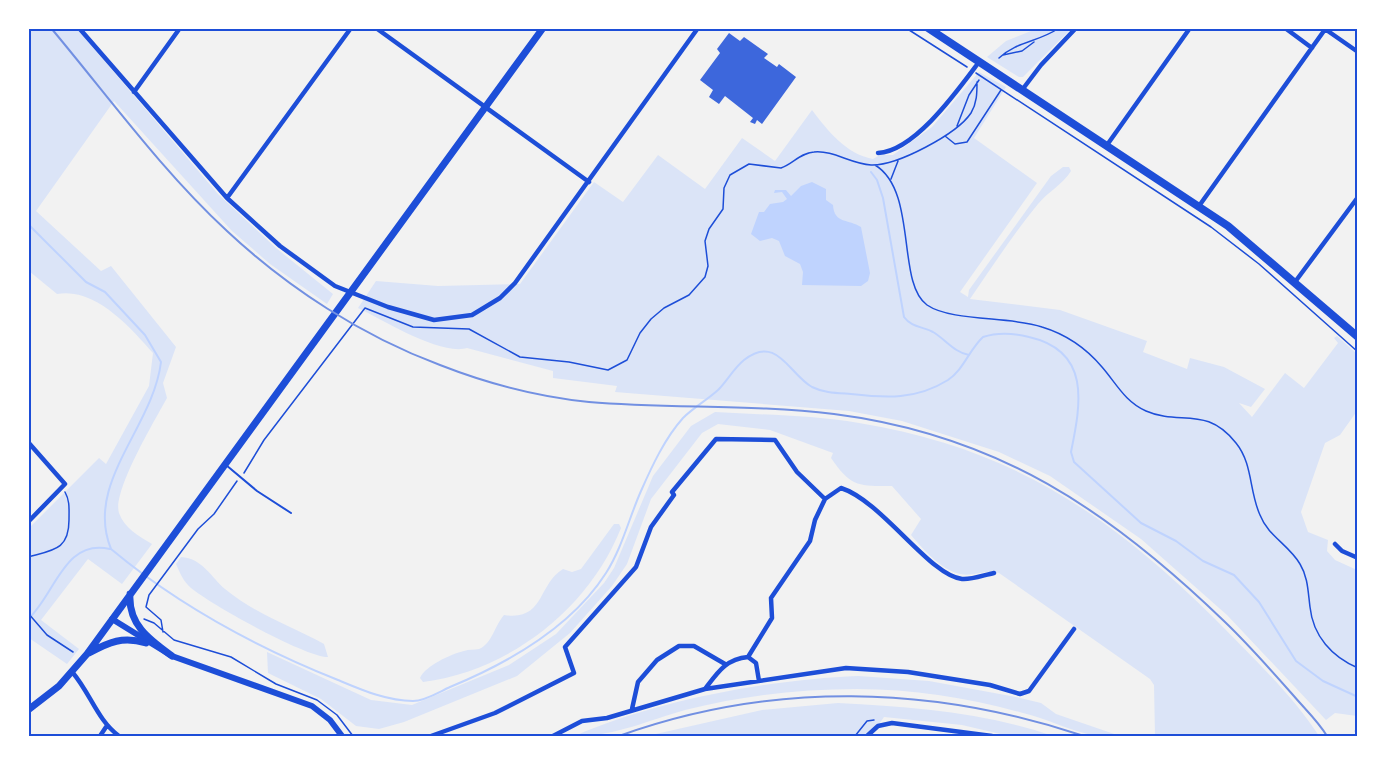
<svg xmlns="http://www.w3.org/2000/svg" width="1386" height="765" viewBox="0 0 1386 765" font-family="'Roboto Condensed',sans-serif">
<rect width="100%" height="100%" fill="#f2f2f2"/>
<path fill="#dbe4f7" d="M 28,29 L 77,29 L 218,194 L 276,248 L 333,294 L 327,304 L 270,264 L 232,231 L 114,101 L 36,211 L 101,271 L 111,266 L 176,347 L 163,383 L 167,398 C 155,420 112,492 119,513 C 124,528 139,536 152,544 L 122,584 L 88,559 L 41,620 L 79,649 L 67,664 L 29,638 L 29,528 L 99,458 L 106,464 L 149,386 L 153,353 C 130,327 95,287 57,294 L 29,271 Z
M 1036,29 L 1071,29 L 1023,77 L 1019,77 L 987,57 L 1006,41 Z
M 979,72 L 1006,87 L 974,138 L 1037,183 L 960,292 L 968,297 L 969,290 L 1051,176 L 1063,167 L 1069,167 L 1071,171 C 1063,184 1048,192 1038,204 C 1014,233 992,267 970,299 L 1060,310 L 1147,341 L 1143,352 L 1187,369 L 1190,358 L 1224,367 L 1265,389 L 1251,407 L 1239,403 L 1252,417 L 1285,373 L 1304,388 L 1338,343 L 1334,338 L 1337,336 L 1357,354 L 1357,411 L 1340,435 L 1325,443 L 1301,512 L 1308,532 L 1328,540 L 1327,551 L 1335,560 L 1357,570 L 1357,716 L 1335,713 L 1326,720 L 1227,615 L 1141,539 L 1050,476 L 999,452 L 902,421 L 849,411 L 615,392 L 617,386 L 553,378 L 553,371 L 467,348 C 441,356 383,320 358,308 L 376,281 L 438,286 L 520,284 L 594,182 L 623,202 L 658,155 L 705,189 L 742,138 L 775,161 L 812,110 C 828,131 846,154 873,159 L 880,155 L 893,155 L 932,127 Z
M 715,412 C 763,415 812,415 859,423 C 1008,447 1108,513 1214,618 C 1250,655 1291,693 1319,736 L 1155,736 L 1154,685 L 1150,679 L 999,573 C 986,569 973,577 960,574 C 941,570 923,549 911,535 L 921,519 L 892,486 C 858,486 851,487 831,458 L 833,453 L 770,430 L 718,424 L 702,433 L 651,499 L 627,564 L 612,586 L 570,633 L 517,676 L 404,722 L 379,729 L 356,726 L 321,699 L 268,673 L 267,652 L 371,700 L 412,705 L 509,665 L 556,634 L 604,583 L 614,568 L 653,476 L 691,426 Z
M 614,524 L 619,524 L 621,528 C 589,609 509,671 423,682 L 420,678 C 425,666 451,654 464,651 C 469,649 474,650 479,649 C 492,644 495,625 504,615 C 545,621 537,585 563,569 L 572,572 L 581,569 Z
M 181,557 C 202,558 211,577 225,589 C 255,614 291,626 324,644 L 328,657 C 305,657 210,604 191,588 C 183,581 180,573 176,564 Z
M 858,676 L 929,681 L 1016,697 L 1041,703 L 1056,714 L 1120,736 C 1113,737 1104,738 1097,736 C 1072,732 1048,719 1023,713 C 968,698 914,689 857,689 C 799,689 741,696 685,710 C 649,720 613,737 575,736 C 653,701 772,679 858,676 Z
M 838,703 C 911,707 984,712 1053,736 L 1009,736 L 962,725 L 884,717 L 871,736 L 647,736 L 762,710 Z"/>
<path fill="#bfd3fe" d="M 812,182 L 826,189 L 826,200 L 833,205 C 834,224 849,219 861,227 L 870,273 L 868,281 L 861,286 L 802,285 L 803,272 L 800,264 L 785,256 L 779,241 L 772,238 L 760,241 L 751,234 L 759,212 L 764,212 L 770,204 L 783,202 L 787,199 L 782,192 L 774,193 L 775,190 L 786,190 L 791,196 L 801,186 Z"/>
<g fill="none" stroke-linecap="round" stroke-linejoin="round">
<path stroke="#bfd3fe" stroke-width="2" d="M 871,172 L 877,180 L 883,198 L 904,317 C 912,328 922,326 933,332 C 945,339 955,353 969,355
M 28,224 L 86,282 L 105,292 L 145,335 L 161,362 C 153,428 84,483 111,549 C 178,605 258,648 338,680 C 362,690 387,701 413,701 C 425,701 439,692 450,687 C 508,663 571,628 606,573 C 622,548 629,518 641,491 C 652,466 665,438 683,418 C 693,408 707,400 718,390 C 727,381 734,368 744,360 C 777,334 789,374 812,387 C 824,393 838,393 851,394 C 886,398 916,400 948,380 C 964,369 969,350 983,337 C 998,332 1013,333 1029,337 C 1091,351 1081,403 1071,452 L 1074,462 L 1141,523 L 1176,541 L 1203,561 L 1234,575 L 1259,602 L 1296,661 L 1323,681 L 1358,697
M 28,619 C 55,595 64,538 110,549"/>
</g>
<path fill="#3d67dc" d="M 729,33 L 740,41 L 744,37 L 768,54 L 764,58 L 777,67 L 779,64 L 796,77 L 762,124 L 757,120 L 755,124 L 750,122 L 753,118 L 725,96 L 719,104 L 709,97 L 713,90 L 700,80 L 720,53 L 717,49 Z"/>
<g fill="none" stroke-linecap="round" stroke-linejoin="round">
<path stroke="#1d4ed8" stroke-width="1.5" d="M 906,28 L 967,67
M 1003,55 L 1022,51 L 1034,42
M 999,58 C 1017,41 1039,42 1059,28
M 976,73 L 1211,227 L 1259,264 L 1358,352
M 957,126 L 969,95 L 979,80
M 945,136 L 955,144 L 967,142 L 1001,90
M 875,165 C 918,191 896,283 927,305 C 952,322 1011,316 1042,327 C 1065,334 1086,348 1102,367 C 1116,383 1125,402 1146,411 C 1180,426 1206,405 1236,443 C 1253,464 1249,491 1260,515 C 1268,536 1289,545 1300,564 C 1308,577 1308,592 1310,607 C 1313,636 1332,657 1358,668
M 891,179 L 898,161
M 244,473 L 264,440 L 365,308 L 413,327 L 469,329 L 520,357 L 569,362 L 608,370 L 627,360 L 640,333 L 651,319 L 664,308 L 689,295 L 705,277 L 708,266 L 705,241 L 709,229 L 723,209 L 724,188 L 730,175 L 749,164 L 781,168 C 793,164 800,153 814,152 C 833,150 851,164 871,165 C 897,166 957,134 971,113 C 977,103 977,93 977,82
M 28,557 C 53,550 69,550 69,520 C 69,509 70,501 65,492
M 28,613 L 47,635 L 73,652
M 144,619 L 154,623 L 174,640 L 231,657 L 276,684 L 317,700 L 337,715 L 353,736
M 163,632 L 161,620 L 146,607 L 149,595 L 198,529 L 214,514 L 237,481
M 855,736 L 867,721 L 874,720"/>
<path stroke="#1d4ed8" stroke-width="2" d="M 226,465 L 257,491 L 291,513"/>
<path stroke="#1d4ed8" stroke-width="4.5" d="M 79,28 L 227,198 L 280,246 L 335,286 L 388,307 L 434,320 L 472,315 L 500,298 L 515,283 L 698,28
M 376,28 L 589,182
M 1285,28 L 1312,48
M 1325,29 L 1358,52
M 1022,90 L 1041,65 L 1076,28
M 134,92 L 180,28
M 1107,145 L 1190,28
M 878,153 C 915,151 958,90 979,62
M 227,198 L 351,28
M 1199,206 L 1326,28
M 1295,282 L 1358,197
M 28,442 L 65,484 L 28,522
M 1335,544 L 1342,551 L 1358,558
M 748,657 L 772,618 L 771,598 L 810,541 L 815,520 L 825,499 L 841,488 C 882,501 930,576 962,579 C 971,580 984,575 994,573
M 73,673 C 90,693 98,721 119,736
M 705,689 C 718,672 726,659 748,657 L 756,663 L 759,681
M 632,709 L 638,682 L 657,660 L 679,646 L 694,646 L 725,664
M 1357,731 L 1358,731
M 100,736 L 106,727
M 431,736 L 495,713 L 574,673 L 565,647 L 636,567 L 651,527 L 674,495 L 672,492 L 716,439 L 775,440 L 797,472 L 825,499
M 553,736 L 582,721 L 607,718 L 705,689 L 846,668 L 908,672 L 990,685 L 1020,694 L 1029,691 L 1074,629
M 867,736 L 878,726 L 892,723 L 992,736"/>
<path stroke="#1d4ed8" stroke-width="6" d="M 112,619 L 172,656 L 312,706 L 330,720 L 342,736"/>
<path stroke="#1d4ed8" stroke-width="7" d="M 130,594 C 128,625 150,640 172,656
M 89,653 C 109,642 123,636 146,643
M 28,710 L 59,686 L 87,654 L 543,28"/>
<path stroke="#1d4ed8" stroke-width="8" d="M 928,28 L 1228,226 L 1358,337"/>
<path stroke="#7290e2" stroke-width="2" d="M 51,28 C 108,96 162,171 227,231 C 288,288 362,336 440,365 C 486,383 540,397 589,402 C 670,409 753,404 834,414 C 998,435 1109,510 1225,622 C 1249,645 1271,670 1293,695 C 1304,708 1318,721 1327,736
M 619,736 C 772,681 931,685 1084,736"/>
</g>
<rect width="1386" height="765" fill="none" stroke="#ffffff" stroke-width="60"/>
<rect x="30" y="30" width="1326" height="705" fill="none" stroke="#1d4ed8" stroke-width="2"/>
</svg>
